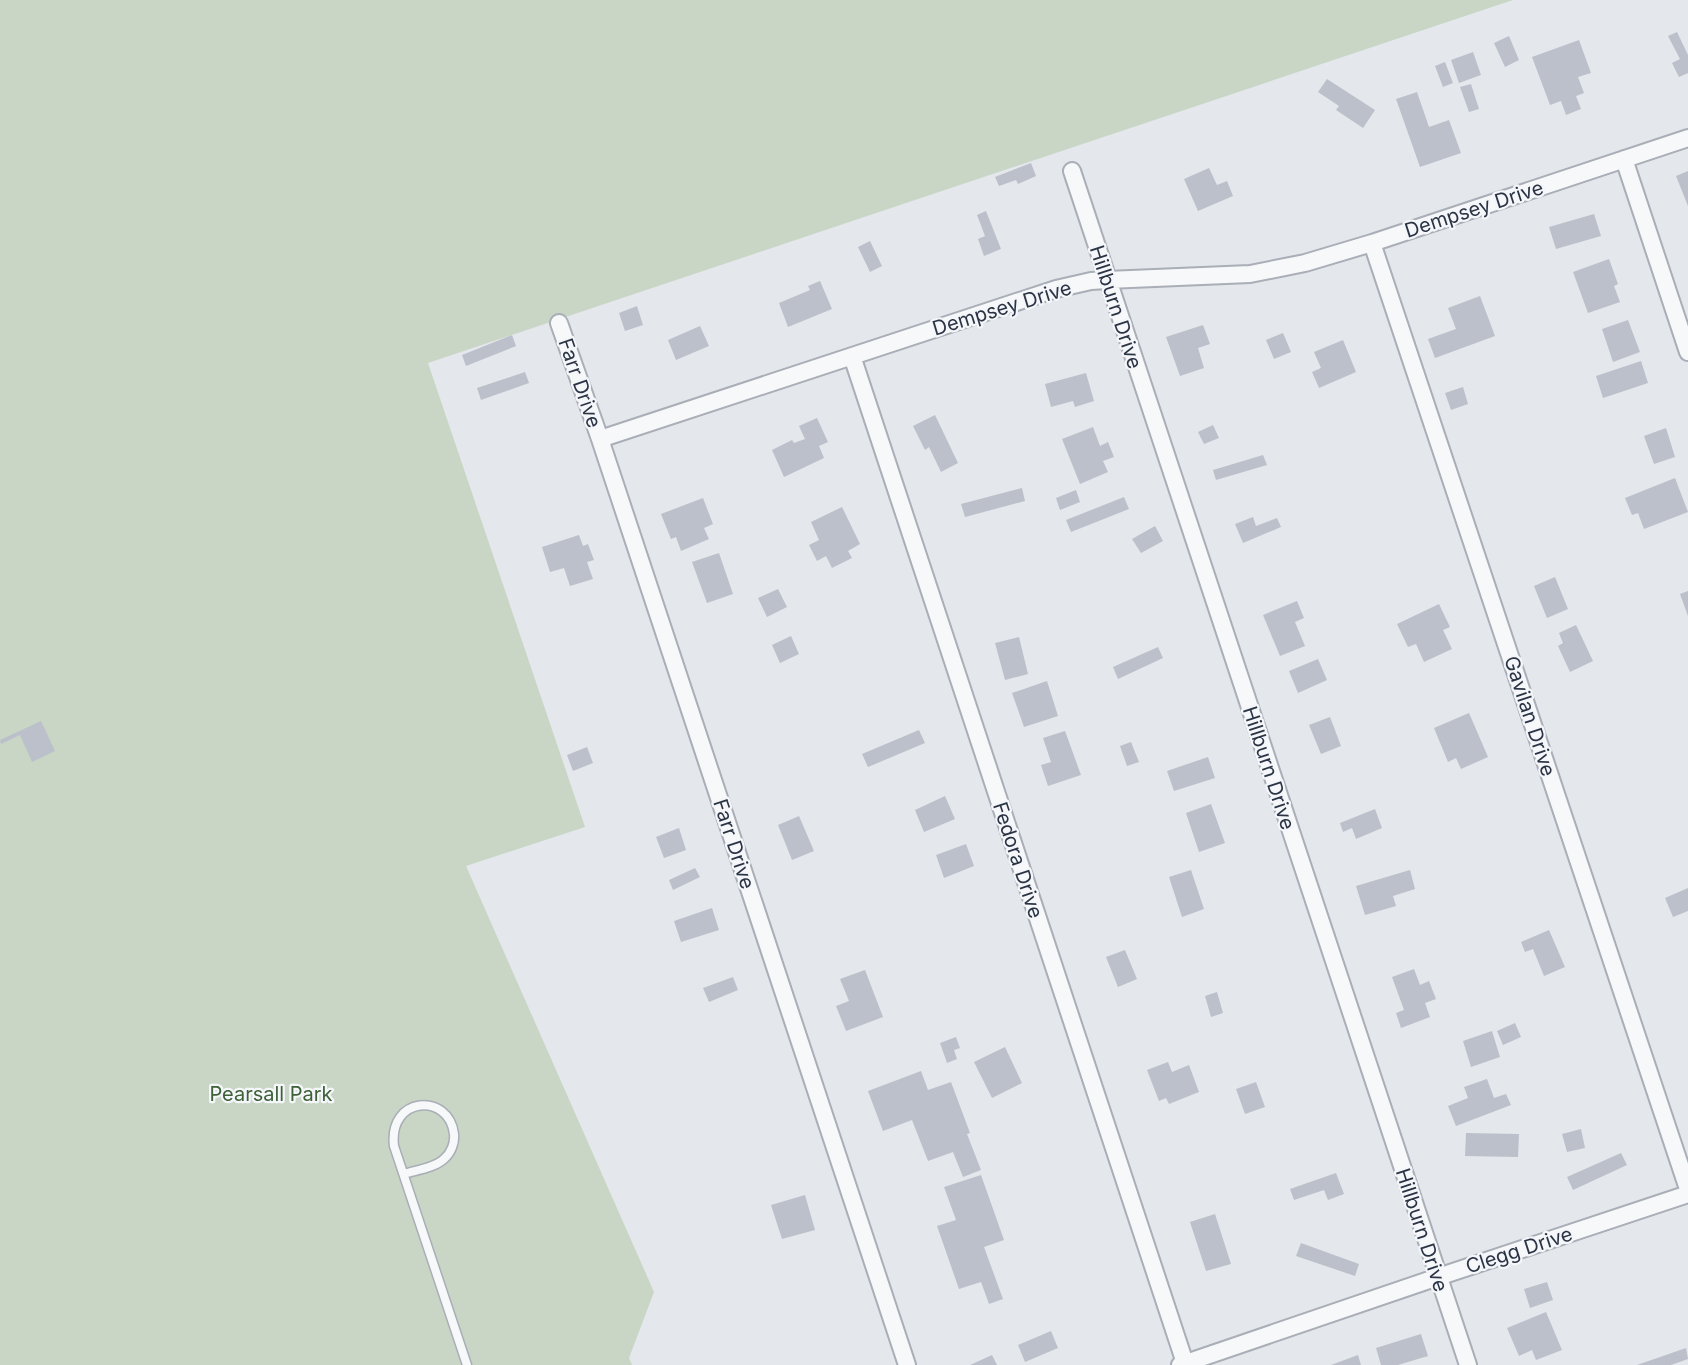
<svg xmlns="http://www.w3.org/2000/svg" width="1688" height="1365" viewBox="0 0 1688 1365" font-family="Inter,sans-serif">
<rect width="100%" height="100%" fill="#e4e7ec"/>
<path fill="#c9d6c5" d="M 0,0 L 1513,0 L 428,363 L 585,827 L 466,866 L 654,1292 L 629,1358 L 632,1365 L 0,1365 Z"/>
<path fill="#bbc0ca" d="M 1677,32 L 1688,55 L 1688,73 L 1679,77 L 1672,63 L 1680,59 L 1668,36 Z
M 1509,36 L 1519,60 L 1505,67 L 1494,43 Z
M 1579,40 L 1591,73 L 1578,77 L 1584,93 L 1576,96 L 1581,109 L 1566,115 L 1561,101 L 1550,105 L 1532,57 Z
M 1473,52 L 1481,75 L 1459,83 L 1451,60 Z
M 1445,62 L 1453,83 L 1443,87 L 1435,66 Z
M 1327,79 L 1375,110 L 1363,128 L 1336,110 L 1339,106 L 1318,92 Z
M 1471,84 L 1479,109 L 1469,112 L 1460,87 Z
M 1417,92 L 1429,127 L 1449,120 L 1461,153 L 1420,167 L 1396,99 Z
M 1031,163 L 1036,176 L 1018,184 L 1016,180 L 999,186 L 995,177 Z
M 1209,168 L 1217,185 L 1227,181 L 1233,196 L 1198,211 L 1184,179 Z
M 1688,171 L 1688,206 L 1676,176 Z
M 986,211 L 1001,249 L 984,256 L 978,239 L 985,236 L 977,215 Z
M 1594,214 L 1601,236 L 1556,249 L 1549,227 Z
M 870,241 L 882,266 L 870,272 L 858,247 Z
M 1609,259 L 1618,284 L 1614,286 L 1620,302 L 1588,313 L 1573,272 Z
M 820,281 L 832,309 L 788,327 L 779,303 L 810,290 L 808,286 Z
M 1480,296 L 1495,336 L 1435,358 L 1428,339 L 1456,329 L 1448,308 Z
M 637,306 L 643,325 L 625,331 L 619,313 Z
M 1628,320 L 1640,352 L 1613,362 L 1602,329 Z
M 1203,325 L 1210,344 L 1198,348 L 1204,368 L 1180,376 L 1166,337 Z
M 700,326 L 709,346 L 676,360 L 668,340 Z
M 1283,333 L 1291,352 L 1274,359 L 1266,340 Z
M 512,335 L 516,346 L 466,366 L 462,355 Z
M 1343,340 L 1356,372 L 1319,388 L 1312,372 L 1321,368 L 1314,352 Z
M 1641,361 L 1648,383 L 1603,398 L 1596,376 Z
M 525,372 L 529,383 L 481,400 L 477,388 Z
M 1086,373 L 1094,401 L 1075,407 L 1073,401 L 1051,407 L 1045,384 Z
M 1463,387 L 1468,404 L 1451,410 L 1445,393 Z
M 935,415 L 958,463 L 941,472 L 929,447 L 925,450 L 913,426 Z
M 817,418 L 828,442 L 819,446 L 824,458 L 784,477 L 772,450 L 792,440 L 794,443 L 805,439 L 799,426 Z
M 1213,425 L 1219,438 L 1204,444 L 1198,432 Z
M 1093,427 L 1100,446 L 1108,442 L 1114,457 L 1103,461 L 1108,472 L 1080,484 L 1062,439 Z
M 1666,428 L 1675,457 L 1654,464 L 1644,436 Z
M 1263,455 L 1267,465 L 1216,480 L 1213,470 Z
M 1675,478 L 1688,512 L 1644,529 L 1638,513 L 1632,515 L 1625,498 Z
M 1022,488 L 1025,501 L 965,517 L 961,504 Z
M 1076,490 L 1080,502 L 1060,510 L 1056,498 Z
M 1124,497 L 1129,509 L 1071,532 L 1066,520 Z
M 703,498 L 713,524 L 704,528 L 709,539 L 681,551 L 676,537 L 671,539 L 661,514 Z
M 842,507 L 860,544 L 848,551 L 852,558 L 832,568 L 826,556 L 817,561 L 809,545 L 819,540 L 811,522 Z
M 1253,517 L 1256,526 L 1277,518 L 1281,527 L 1243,543 L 1235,524 Z
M 1155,526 L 1163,541 L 1141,553 L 1132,539 Z
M 579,535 L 583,546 L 588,544 L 594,560 L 587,562 L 593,579 L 570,586 L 564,568 L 550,572 L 542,547 Z
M 719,553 L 733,594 L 707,603 L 692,562 Z
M 1555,577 L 1568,609 L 1547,618 L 1534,586 Z
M 778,589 L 787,607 L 767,617 L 758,598 Z
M 1688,591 L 1688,616 L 1680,594 Z
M 1297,601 L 1304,618 L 1295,622 L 1305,646 L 1280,656 L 1263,615 Z
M 1439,604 L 1450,627 L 1443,630 L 1452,649 L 1424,662 L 1416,644 L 1408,647 L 1397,624 Z
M 1576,625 L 1593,661 L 1570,672 L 1558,646 L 1563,643 L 1559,633 Z
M 791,636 L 799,654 L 780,663 L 772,645 Z
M 1019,637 L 1028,674 L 1005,680 L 995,643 Z
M 1158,647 L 1163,658 L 1118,679 L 1113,667 Z
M 1318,659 L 1327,680 L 1298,693 L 1289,671 Z
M 1047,681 L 1058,716 L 1024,727 L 1012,693 Z
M 1469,713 L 1488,757 L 1461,769 L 1456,758 L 1448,762 L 1434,728 Z
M 1330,717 L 1341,746 L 1321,754 L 1309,725 Z
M 41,721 L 55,751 L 32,762 L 20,735 L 1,744 L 0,740 Z
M 919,730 L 925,743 L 868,767 L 862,754 Z
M 1065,731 L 1081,775 L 1048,786 L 1041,765 L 1051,762 L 1043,738 Z
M 1131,742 L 1139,762 L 1127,766 L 1120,746 Z
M 587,747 L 593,763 L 573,771 L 567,755 Z
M 1208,757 L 1215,778 L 1174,791 L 1167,771 Z
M 945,796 L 955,819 L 924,832 L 915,810 Z
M 1211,804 L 1225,843 L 1199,852 L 1186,813 Z
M 1375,809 L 1382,828 L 1356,839 L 1352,828 L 1343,832 L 1340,823 Z
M 799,816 L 814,851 L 792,860 L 778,825 Z
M 679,828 L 686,850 L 664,858 L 656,837 Z
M 966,844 L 974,866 L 944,878 L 936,855 Z
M 695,868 L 700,877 L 673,890 L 669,880 Z
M 1191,870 L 1204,909 L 1182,917 L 1169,877 Z
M 1410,870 L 1415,889 L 1393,896 L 1396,906 L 1365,915 L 1356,886 Z
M 1688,888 L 1688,911 L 1673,917 L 1665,898 Z
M 712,908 L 719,930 L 681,942 L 674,921 Z
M 1549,930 L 1565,967 L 1544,976 L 1533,949 L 1525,952 L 1521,942 Z
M 1125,950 L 1137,979 L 1118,987 L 1106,957 Z
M 1414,969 L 1420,985 L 1429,981 L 1436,999 L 1425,1003 L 1430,1017 L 1401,1028 L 1396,1013 L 1404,1010 L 1392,977 Z
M 865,970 L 883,1017 L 846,1031 L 836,1006 L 849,1001 L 840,979 Z
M 733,977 L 738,990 L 709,1002 L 703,988 Z
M 1217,992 L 1223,1013 L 1211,1017 L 1205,996 Z
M 1515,1023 L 1521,1037 L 1503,1045 L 1497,1031 Z
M 1492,1031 L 1500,1057 L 1471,1067 L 1463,1041 Z
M 956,1037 L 960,1048 L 954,1050 L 957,1059 L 947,1063 L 940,1043 Z
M 1005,1047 L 1022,1083 L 992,1098 L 974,1062 Z
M 1168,1062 L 1172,1072 L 1189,1065 L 1199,1092 L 1169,1104 L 1166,1098 L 1159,1101 L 1147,1070 Z
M 921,1071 L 928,1090 L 951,1082 L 970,1133 L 967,1134 L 981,1170 L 963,1177 L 953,1152 L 928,1161 L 912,1120 L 883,1131 L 868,1091 Z
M 1487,1079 L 1494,1098 L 1506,1094 L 1511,1105 L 1456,1126 L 1448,1106 L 1468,1098 L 1464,1087 Z
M 1256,1082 L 1265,1107 L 1245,1114 L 1236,1089 Z
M 1581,1129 L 1585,1148 L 1567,1152 L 1562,1134 Z
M 1466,1133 L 1519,1134 L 1518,1157 L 1465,1156 Z
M 1621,1153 L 1627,1165 L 1573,1190 L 1567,1177 Z
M 1336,1173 L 1344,1194 L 1328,1200 L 1324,1190 L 1294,1200 L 1290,1189 Z
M 981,1175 L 1004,1240 L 984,1247 L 1003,1299 L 989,1304 L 981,1282 L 959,1289 L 937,1226 L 956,1220 L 944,1187 Z
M 805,1195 L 815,1230 L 782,1239 L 771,1205 Z
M 1215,1214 L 1231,1264 L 1206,1271 L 1190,1222 Z
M 1301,1243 L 1359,1264 L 1355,1276 L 1296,1256 Z
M 1547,1282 L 1553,1300 L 1530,1308 L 1524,1289 Z
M 1546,1312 L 1562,1350 L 1536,1360 L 1532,1350 L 1519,1356 L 1507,1328 Z
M 1051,1331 L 1058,1348 L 1025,1362 L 1018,1345 Z
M 1421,1334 L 1428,1356 L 1398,1365 L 1381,1365 L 1376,1348 Z
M 1686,1348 L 1688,1359 L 1671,1365 L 1637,1365 Z
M 992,1355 L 997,1365 L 970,1365 Z
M 1358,1355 L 1361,1365 L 1331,1365 Z"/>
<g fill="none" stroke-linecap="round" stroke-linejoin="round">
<g stroke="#a9aeb7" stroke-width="11">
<path id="service" d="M 404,1174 C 417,1170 434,1168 444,1159 C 451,1153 455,1143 454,1134 C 449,1092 388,1096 394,1146 L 467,1365"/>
</g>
<g stroke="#a9aeb7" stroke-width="20">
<path id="minor" d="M 1624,159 L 1688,352
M 1072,171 L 1468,1365
M 1372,243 L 1688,1189
M 559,323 L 600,439 L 907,1365
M 852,356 L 1185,1363
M 600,439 L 1056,289 L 1091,281 L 1107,280 L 1250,274 L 1305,263 L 1372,243 L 1688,138
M 1180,1365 L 1438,1277 L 1688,1194"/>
</g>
<use href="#service" stroke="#f7f8fa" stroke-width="8"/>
<use href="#minor" stroke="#f7f8fa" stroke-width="16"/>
</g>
<g text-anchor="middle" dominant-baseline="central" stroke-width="4.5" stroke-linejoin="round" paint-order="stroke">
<g font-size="20" fill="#2b3445" stroke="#f4f6f9">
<text transform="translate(1474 209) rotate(-18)">Dempsey Drive</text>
<text transform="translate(1116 307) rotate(72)">Hillburn Drive</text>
<text transform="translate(1002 308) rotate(-17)">Dempsey Drive</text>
<text transform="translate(580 383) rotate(71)">Farr Drive</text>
<text transform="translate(1530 716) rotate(72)">Gavilan Drive</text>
<text transform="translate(1269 768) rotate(72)">Hillburn Drive</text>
<text transform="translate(734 844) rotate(72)">Farr Drive</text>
<text transform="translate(1018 860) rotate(72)">Fedora Drive</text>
<text transform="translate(1422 1230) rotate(72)">Hillburn Drive</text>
<text transform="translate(1519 1250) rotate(-18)">Clegg Drive</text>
</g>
<g font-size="20" fill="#3f6138" stroke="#f4f6f9">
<text x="271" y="1094">Pearsall Park</text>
</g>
</g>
</svg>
